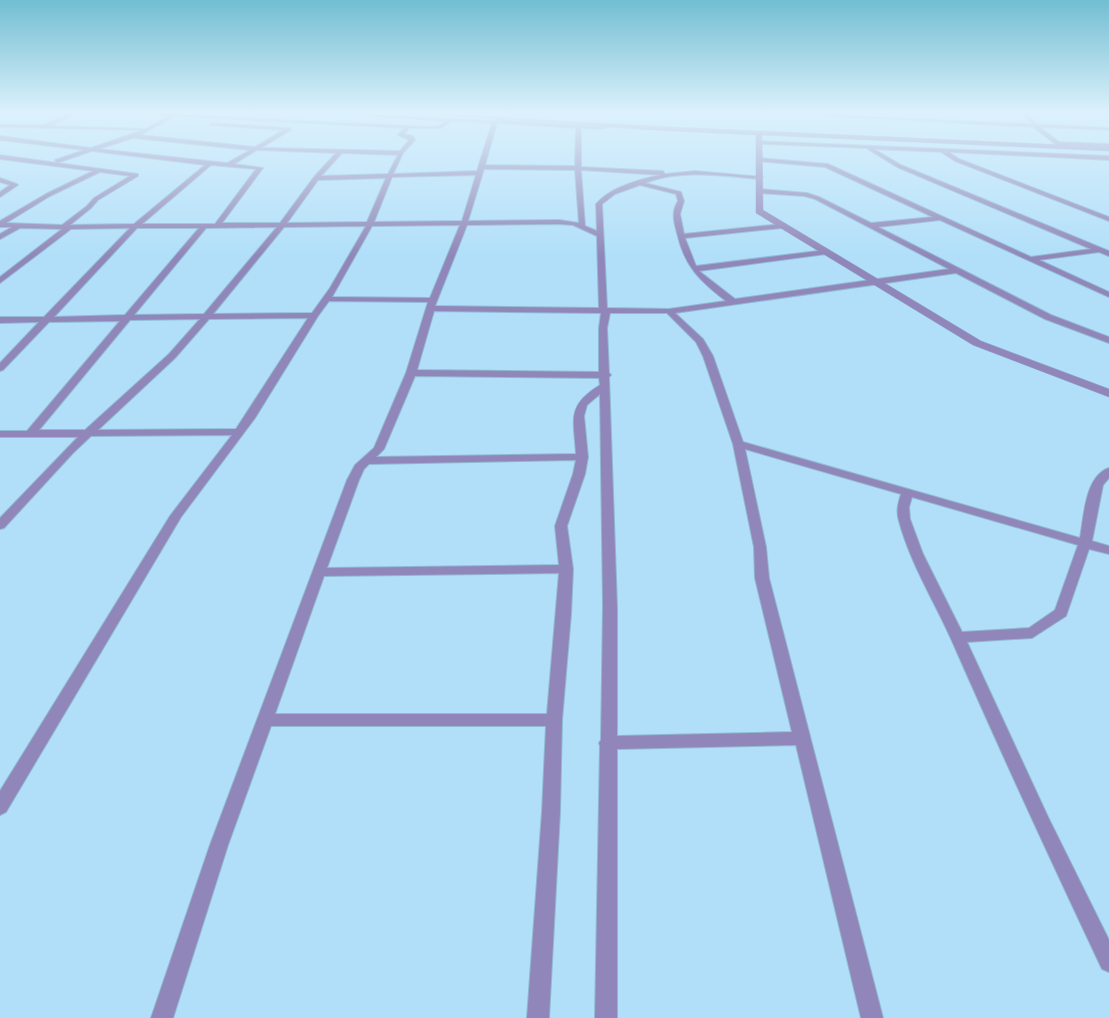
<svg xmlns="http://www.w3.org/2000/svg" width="1109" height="1018" viewBox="0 0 1109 1018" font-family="'Open Sans',sans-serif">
<rect width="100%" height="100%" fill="#b1dff9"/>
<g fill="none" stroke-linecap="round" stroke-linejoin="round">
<g stroke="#91b9d1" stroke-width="2">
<path id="minor" d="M 71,113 L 77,113 L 51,126 L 146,129 L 168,116 L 142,113 L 429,127 L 440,126 L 446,121 L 330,113 L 494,121 L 500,117 L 502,118 L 501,120 L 599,127 L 616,124 L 616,126 L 599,129 L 581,128 L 581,167 L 663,171 L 665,174 L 695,171 L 763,177 L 760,179 C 723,176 681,169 645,183 L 681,192 L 684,201 L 680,214 L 684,234 L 782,224 L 785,226 L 782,228 L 685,238 L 696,266 L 826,250 L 830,252 L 826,254 L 699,271 L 735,299 L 949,269 L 815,199 L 804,196 L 760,193 L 757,191 L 760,189 L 807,193 L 819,197 L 871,223 L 933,217 L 825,167 L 757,161 L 759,158 L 828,164 L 1031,257 L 1091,249 L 897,167 L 866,148 L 759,144 L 757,141 L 1109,156 L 1109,160 L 949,152 L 959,159 L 1109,217 L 1109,221 L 955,161 L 941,152 L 874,149 L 901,165 L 1109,251 L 1109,256 L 1099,252 L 1039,260 L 1109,292 L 1109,297 L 940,220 L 878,227 L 1051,315 L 1109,337 L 1109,343 L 1045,319 L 956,273 L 675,313 L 703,339 L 713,356 L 743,442 L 1080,538 C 1084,516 1085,476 1109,468 L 1109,478 L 1103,485 L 1092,541 L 1109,546 L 1109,554 L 1089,549 L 1066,616 L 1032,638 L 967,642 L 1048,817 L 1109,940 L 1109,972 L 1102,969 C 1052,863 1003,757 956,650 C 938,607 911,566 899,521 C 896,511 898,504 901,494 L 745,449 L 766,547 L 769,578 L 883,1018 L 861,1018 L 796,745 L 617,749 L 617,1018 L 595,1018 L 600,746 L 599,743 L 601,740 L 603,607 L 600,394 L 587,405 L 584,416 L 588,457 L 585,474 L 567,526 L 573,569 L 571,614 L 562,720 L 560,812 L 549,1018 L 527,1018 L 542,812 L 546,726 L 271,726 L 228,845 L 173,1018 L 151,1018 L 210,845 L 347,480 L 355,465 L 374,448 L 406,373 L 428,302 L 329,301 L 318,316 L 255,418 L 181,517 L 6,812 L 0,815 L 0,791 L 170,516 L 232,435 L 91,436 L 73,453 L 4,528 L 0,529 L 0,518 L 78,437 L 0,437 L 0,431 L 27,431 L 120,321 L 49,322 L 3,370 L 0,371 L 0,363 L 39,322 L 0,323 L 0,317 L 44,317 L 130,228 L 71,229 L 0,283 L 0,277 L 62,229 L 20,228 L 0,239 L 0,234 L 12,227 L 0,227 L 0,221 L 46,194 L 93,171 L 0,159 L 0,155 L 138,174 L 138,176 L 98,200 L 91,208 L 70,225 L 134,224 L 205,165 L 92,151 L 57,163 L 55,160 L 84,150 L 0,140 L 0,136 L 91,148 L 143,130 L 0,127 L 0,125 L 44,125 ZM 175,116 L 404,128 L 398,135 L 409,140 L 400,151 L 270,148 L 261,148 L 291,130 L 291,128 L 212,123 L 210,125 L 283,130 L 255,147 L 140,135 ZM 452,121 L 492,123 L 477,171 L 393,174 L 403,153 L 415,140 L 413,136 L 404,134 L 409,128 L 441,128 ZM 497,123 L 576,128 L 575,166 L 485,165 ZM 133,138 L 250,150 L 227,163 L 99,149 ZM 257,150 L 336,153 L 314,177 L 280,223 L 222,223 L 263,168 L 234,164 ZM 342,153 L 398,155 L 388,174 L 321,176 ZM 211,165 L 256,169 L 215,224 L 142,224 ZM 484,169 L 575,170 L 579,223 L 559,220 L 468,221 ZM 581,170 L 661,175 C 640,179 611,187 596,204 L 597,231 L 585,226 ZM 100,172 L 130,176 L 94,198 L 87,206 L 62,225 L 6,223 L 50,196 ZM 476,175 L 462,221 L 374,222 L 392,177 ZM 386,178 L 367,222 L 287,223 L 318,180 ZM 640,185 L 676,194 L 678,201 C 671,212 674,222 677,233 C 685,267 699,280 726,301 L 669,309 L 607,308 L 602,204 L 615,194 ZM 559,224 L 573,225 L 597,236 L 599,308 L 435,306 L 467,225 ZM 460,225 L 430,298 L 332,297 L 372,226 ZM 366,226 L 330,288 L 312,313 L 213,314 L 284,227 ZM 277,227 L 204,314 L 134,315 L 206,228 ZM 137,228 L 199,228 L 125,315 L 54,317 ZM 434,311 L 601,313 L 599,328 L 599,372 L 417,370 ZM 610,313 L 667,313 L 696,342 L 703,356 L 733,444 L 754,547 L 755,578 L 792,732 L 617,736 L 617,607 L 609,377 L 611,375 L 609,373 L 607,328 ZM 308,318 L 236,429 L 98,430 L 175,358 L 209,319 ZM 200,319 L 169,354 L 85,430 L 39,430 L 130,320 ZM 415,376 L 599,378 L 600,385 C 566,406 574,419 576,454 L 376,457 L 384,449 ZM 576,460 L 573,474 L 555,526 L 559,565 L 327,568 L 359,480 L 364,469 L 369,464 ZM 912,497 L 1078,545 L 1055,610 L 1029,628 L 962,632 L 923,554 L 910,519 L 909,507 ZM 559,573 L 547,714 L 275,714 L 324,576 Z
M 779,113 L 1031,124 L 1023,113 L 1027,113 L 1036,124 L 1109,128 L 1109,130 L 1040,127 L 1059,142 L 1109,144 L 1109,148 L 1063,145 L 1063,147 L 1059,147 L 1033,127 Z
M 1076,113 L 1109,113 L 1109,115 L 1078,114 Z
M 0,178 L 17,184 L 18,185 L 0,197 L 0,192 L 10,185 L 0,182 Z"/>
</g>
<g stroke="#91b9d1" stroke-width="1">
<path id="tertiary" d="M 422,113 L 651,126 L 1109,147 L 1109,151 L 762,135 L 763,210 L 981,341 L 1109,389 L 1109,397 L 973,345 L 756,213 L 756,135 L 651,130 Z"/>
</g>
<use href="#minor" fill="#9186b9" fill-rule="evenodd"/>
<use href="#tertiary" fill="#9186b9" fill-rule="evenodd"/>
</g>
<linearGradient id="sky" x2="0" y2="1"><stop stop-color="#72bed2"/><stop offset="0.44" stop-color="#dcf1fc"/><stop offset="1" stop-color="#dcf1fc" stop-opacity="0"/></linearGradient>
<rect width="1109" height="256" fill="url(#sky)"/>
</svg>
